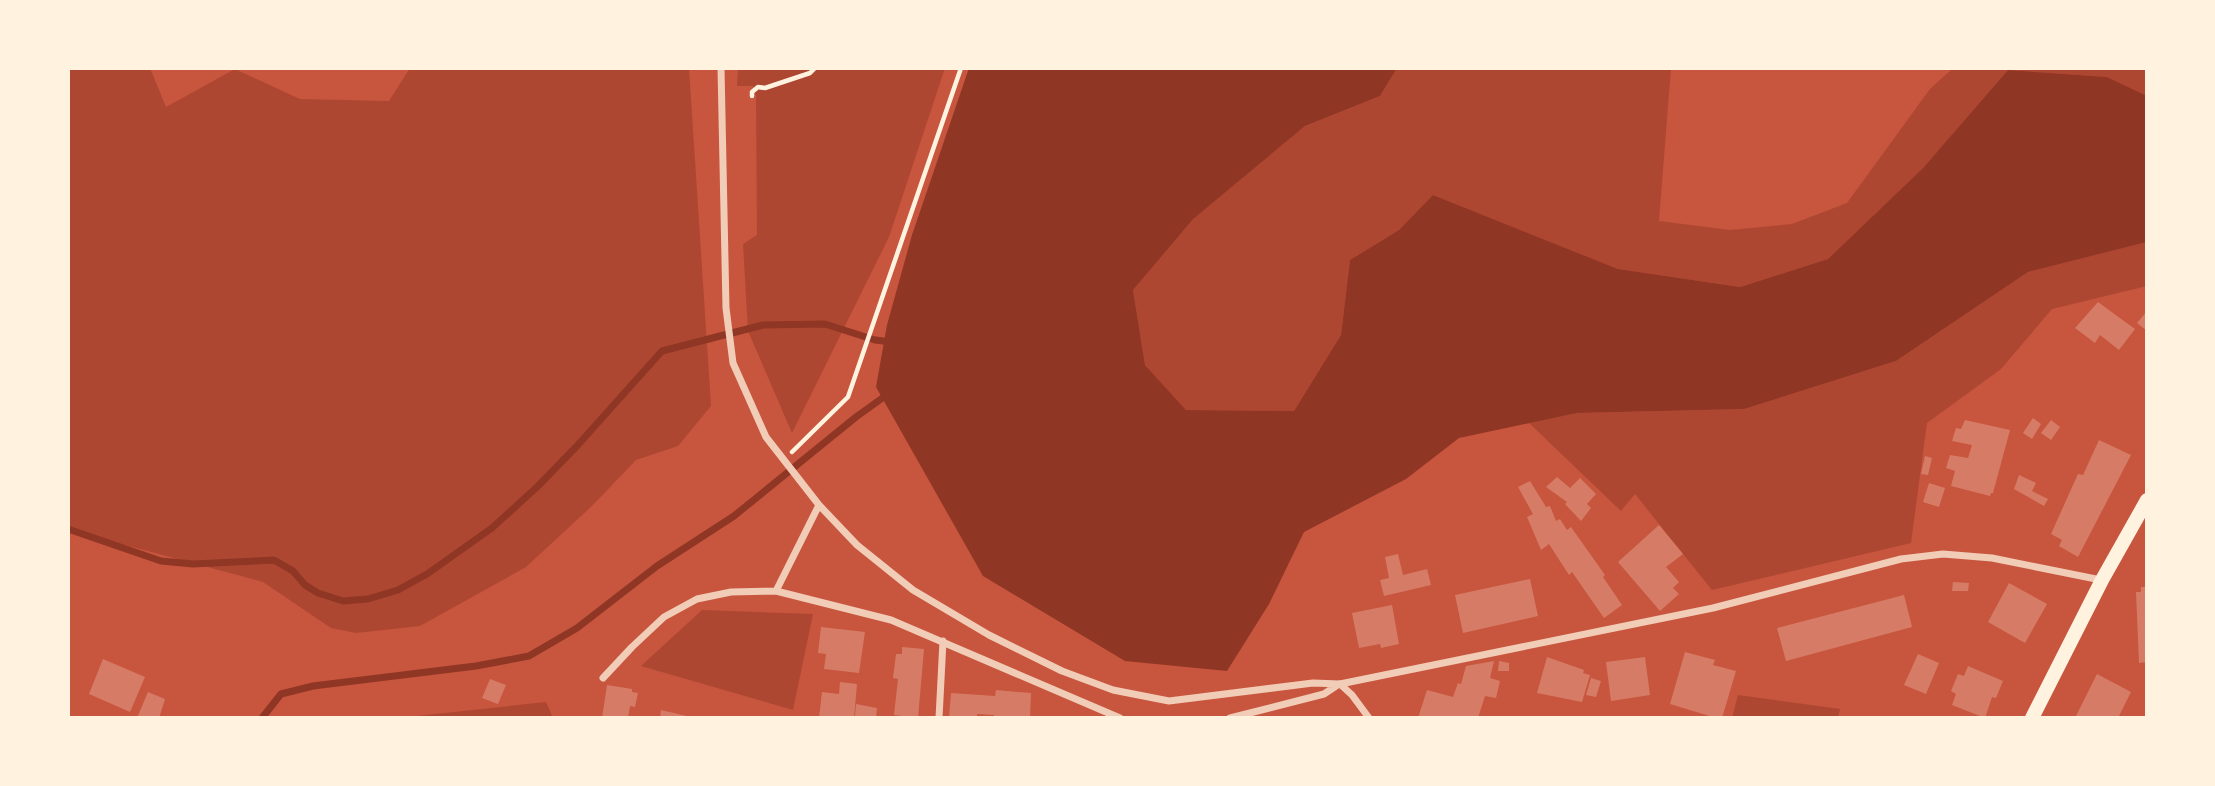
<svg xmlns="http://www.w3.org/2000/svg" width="2215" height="786" viewBox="0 0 2215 786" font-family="Lato,sans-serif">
<rect width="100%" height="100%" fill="#c8553d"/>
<path fill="#ae4732" d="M 68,68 L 150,68 L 166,107 L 235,69 L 300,99 L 389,101 L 410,68 L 689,68 L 711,406 L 678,446 L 636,460 L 592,506 L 526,567 L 420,626 L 356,633 L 331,628 L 263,582 L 73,531 L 68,533 Z
M 738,68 L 945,68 L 889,237 L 792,433 L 748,331 L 743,244 L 757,235 L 756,96 L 753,86 L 737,86 Z
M 1397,68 L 1671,68 L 1659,221 L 1730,230 L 1792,224 L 1847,203 L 1930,89 L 1953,68 L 2147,68 L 2147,96 L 2107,77 L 2008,70 L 1923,168 L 1828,259 L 1740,287 L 1618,269 L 1433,195 L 1399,230 L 1350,260 L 1341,335 L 1294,411 L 1186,410 L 1145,365 L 1133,290 L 1192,219 L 1305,126 L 1380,96 Z
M 2147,242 L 2147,286 L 2052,309 L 2001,369 L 1927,423 L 1911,543 L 1712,590 L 1635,494 L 1621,511 L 1529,423 L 1577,413 L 1744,409 L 1896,361 L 2028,272 Z
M 702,610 L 813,614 L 793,710 L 641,666 Z
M 1738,695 L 1840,709 L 1838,718 L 1732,718 Z
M 546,702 L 553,718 L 398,718 Z"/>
<path fill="#8f3625" d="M 969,68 L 1397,68 L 1380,96 L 1305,126 L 1193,219 L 1133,290 L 1145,365 L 1186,410 L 1294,411 L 1341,335 L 1350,260 L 1399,230 L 1433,195 L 1618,269 L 1740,287 L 1828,259 L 1923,168 L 2008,70 L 2107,77 L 2147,96 L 2147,242 L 2028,272 L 1896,361 L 1744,409 L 1577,413 L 1459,438 L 1406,479 L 1304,532 L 1269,604 L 1227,671 L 1125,661 L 983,576 L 876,387 L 887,325 L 912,235 Z"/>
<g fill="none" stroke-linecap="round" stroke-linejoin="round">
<path stroke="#8f3625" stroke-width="7" d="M 68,529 L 161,561 L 193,564 L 274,560 L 293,571 L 305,585 L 318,593 L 343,601 L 368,599 L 398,590 L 427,574 L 492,528 L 537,487 L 576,447 L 662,351 L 763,325 L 825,324 L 875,340 L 892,342
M 262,718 L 281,694 L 313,686 L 476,666 L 529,656 L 577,628 L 657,566 L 734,516 L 856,417 L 888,394"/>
</g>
<path fill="#d67c66" d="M 2098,302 L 2135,329 L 2119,350 L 2100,335 L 2095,343 L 2075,328 Z
M 2147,311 L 2147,331 L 2137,323 Z
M 2033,418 L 2041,424 L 2032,439 L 2023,433 Z
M 1965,420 L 2010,430 L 1993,493 L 1991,493 L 1990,496 L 1951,486 L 1955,471 L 1946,468 L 1950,455 L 1968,458 L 1972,445 L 1952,441 L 1956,428 L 1961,429 Z
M 2051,420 L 2060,427 L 2051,440 L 2041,433 Z
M 2099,440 L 2131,455 L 2078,557 L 2059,546 L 2062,540 L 2051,534 L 2078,474 L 2083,475 Z
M 1925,456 L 1932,458 L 1928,475 L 1921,474 Z
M 2019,475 L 2036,483 L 2032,491 L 2048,499 L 2044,506 L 2014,489 Z
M 1557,477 L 1570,488 L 1580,478 L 1596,494 L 1587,504 L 1591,508 L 1581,521 L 1565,504 L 1567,502 L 1546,487 Z
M 1530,481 L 1546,507 L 1550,506 L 1556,521 L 1560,519 L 1567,530 L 1571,527 L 1605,575 L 1603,577 L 1622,605 L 1604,618 L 1572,572 L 1569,575 L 1549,544 L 1541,550 L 1527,517 L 1533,514 L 1518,487 Z
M 1929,483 L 1945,488 L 1939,507 L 1923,502 Z
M 1659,525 L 1683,554 L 1666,567 L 1679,582 L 1673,588 L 1679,594 L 1660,611 L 1618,562 Z
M 1398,554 L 1403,575 L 1427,569 L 1431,585 L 1384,596 L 1380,580 L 1389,578 L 1385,557 Z
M 1530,579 L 1538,616 L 1463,633 L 1455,595 Z
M 1953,582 L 1969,583 L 1968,591 L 1952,591 Z
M 2009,583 L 2047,604 L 2025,643 L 1988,622 Z
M 2141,587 L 2147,587 L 2147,662 L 2139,663 L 2136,592 L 2141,592 Z
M 1904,595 L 1912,627 L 1786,661 L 1777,628 Z
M 1392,605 L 1399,644 L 1381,648 L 1380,644 L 1359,648 L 1352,613 Z
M 821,627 L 865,632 L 859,673 L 824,669 L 826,654 L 818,653 Z
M 902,647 L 924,649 L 918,718 L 894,715 L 898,679 L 893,678 L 896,654 L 902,654 Z
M 1685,652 L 1715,660 L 1713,665 L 1736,671 L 1722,718 L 1716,718 L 1670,704 Z
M 1918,654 L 1939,663 L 1926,694 L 1904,685 Z
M 1547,657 L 1584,670 L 1583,673 L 1590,675 L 1582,702 L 1537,693 Z
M 1645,657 L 1650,695 L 1611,701 L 1606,662 Z
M 103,659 L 145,677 L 130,712 L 89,694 Z
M 1494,661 L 1490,678 L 1500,681 L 1496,698 L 1485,696 L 1478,718 L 1418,718 L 1427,690 L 1453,697 L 1458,683 L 1461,684 L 1466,666 Z
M 1499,661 L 1509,663 L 1509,671 L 1498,671 Z
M 1968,666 L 2003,681 L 1996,698 L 1992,697 L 1985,718 L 1952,705 L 1956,694 L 1951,691 L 1958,674 L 1964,676 Z
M 2097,674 L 2131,692 L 2118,718 L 2076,716 Z
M 1591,678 L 1601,681 L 1596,697 L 1586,695 Z
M 490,679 L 506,685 L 498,704 L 482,698 Z
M 840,682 L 857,684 L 854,718 L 819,718 L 822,692 L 839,694 Z
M 607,685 L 632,689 L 632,692 L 638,693 L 635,707 L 630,706 L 628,718 L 602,718 Z
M 996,690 L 1031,693 L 1030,718 L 994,718 L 994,715 L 977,714 L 977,718 L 949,718 L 951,693 L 995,696 Z
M 148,692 L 165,699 L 159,718 L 137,718 Z
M 856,704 L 877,708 L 876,718 L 855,716 Z
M 661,710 L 691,717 L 691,718 L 660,718 Z"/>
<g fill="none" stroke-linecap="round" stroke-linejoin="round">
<path stroke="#fff3e0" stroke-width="4.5" d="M 752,96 L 752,92 L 758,87 L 765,88 L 810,73 L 815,68
M 792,452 L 848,397 L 961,68"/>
<path stroke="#f1ccb7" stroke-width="7" d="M 721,68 L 726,308 L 733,363 L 766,437 L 819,505 L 857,545 L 913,590 L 989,635 L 1062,671 L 1113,690 L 1169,701 L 1313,683 L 1340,684 L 1713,608 L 1901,559 L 1943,554 L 1992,558 L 2101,580
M 776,591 L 819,505
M 603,678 L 632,647 L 664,617 L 697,599 L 731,592 L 776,591 L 891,620 L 1120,718
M 1340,684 L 1352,695 L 1369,718
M 939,718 L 943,641
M 1230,718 L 1324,694 L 1339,684"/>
<path stroke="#fff3e0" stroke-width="14" d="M 2032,718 L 2102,580 L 2147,500"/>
</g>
<rect width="2215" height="786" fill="none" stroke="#fff3e0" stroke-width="140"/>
</svg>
